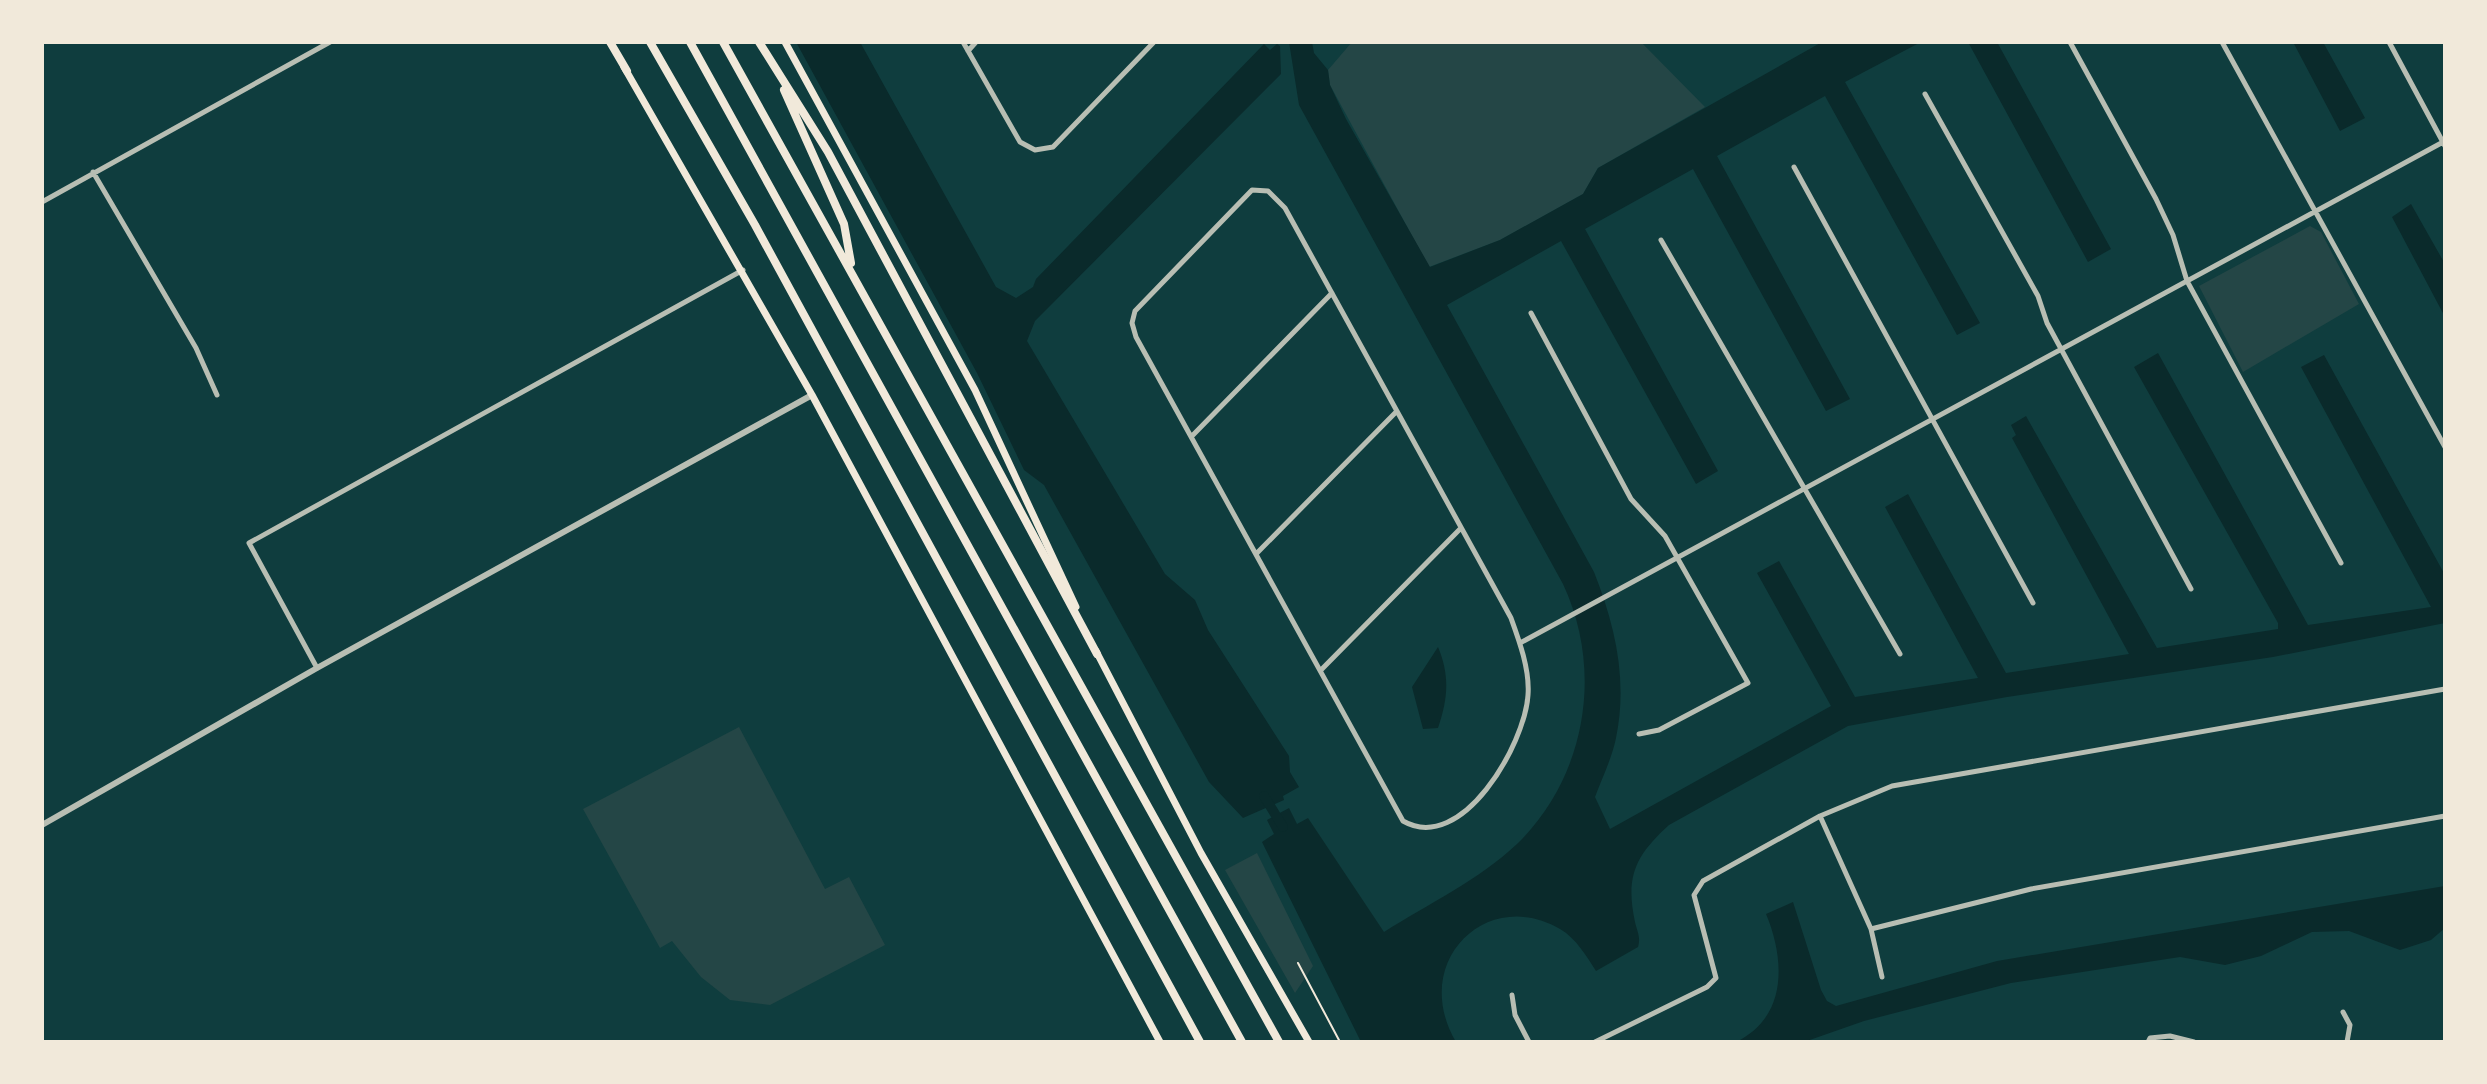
<svg xmlns="http://www.w3.org/2000/svg" width="2487" height="1084" viewBox="0 0 2487 1084" font-family="Mulish,sans-serif">
<rect width="100%" height="100%" fill="#0f3d3e"/>
<path fill="#244646" d="M 1352,42 L 1641,42 L 1705,107 L 1598,168 L 1583,194 L 1500,240 L 1429,267 L 1330,85 L 1328,70 Z
M 2310,226 L 2321,232 L 2359,304 L 2243,372 L 2199,286 Z
M 739,727 L 825,889 L 849,877 L 885,945 L 770,1005 L 730,1000 L 701,977 L 672,941 L 660,948 L 583,809 Z
M 1257,853 L 1313,966 L 1295,993 L 1225,870 Z"/>
<path fill="#0a2a2b" d="M 796,42 L 860,42 L 996,287 L 1016,298 L 1033,287 L 1036,279 L 1264,44 L 1270,50 L 1277,44 L 1280,46 L 1281,74 L 1035,321 L 1027,341 L 1165,574 L 1195,600 L 1208,630 L 1289,756 L 1290,772 L 1299,787 L 1283,796 L 1284,800 L 1243,818 L 1209,782 L 1044,485 L 1024,470 L 977,373 Z
M 1289,42 L 1312,42 L 1314,53 L 1328,70 L 1330,85 L 1346,119 L 1430,267 L 1500,240 L 1583,194 L 1598,168 L 1822,42 L 1921,42 L 1845,82 L 1980,323 L 1957,335 L 1825,96 L 1717,156 L 1850,399 L 1826,411 L 1693,169 L 1585,229 L 1718,471 L 1696,484 L 1561,241 L 1447,305 L 1594,572 C 1615,625 1628,680 1616,738 C 1612,758 1602,778 1595,797 L 1610,829 L 1831,706 L 1757,573 L 1779,561 L 1855,697 L 1978,678 L 1885,507 L 1908,494 L 2006,673 L 2129,654 L 2012,438 L 2016,435 L 2011,425 L 2026,416 L 2157,648 L 2278,629 L 2278,623 L 2134,367 L 2158,353 L 2308,625 L 2431,607 L 2301,367 L 2324,355 L 2445,575 L 2445,623 L 2273,657 L 2007,697 L 1848,726 L 1669,825 C 1636,855 1625,876 1635,922 C 1637,931 1641,937 1638,947 L 1596,971 C 1587,957 1576,938 1560,929 C 1487,886 1409,962 1456,1042 L 1361,1042 L 1262,842 L 1274,834 L 1267,820 L 1289,808 L 1297,824 L 1308,818 L 1384,932 C 1428,904 1479,880 1517,844 C 1586,777 1604,671 1563,584 L 1299,105 Z
M 1968,42 L 1997,42 L 2111,249 L 2088,262 Z
M 2293,42 L 2323,42 L 2365,118 L 2340,131 Z
M 2411,204 L 2445,264 L 2445,317 L 2392,217 Z
M 1438,647 C 1450,676 1448,698 1438,728 L 1423,729 L 1412,687 Z
M 2445,886 L 2445,928 L 2431,940 L 2400,950 L 2349,931 L 2312,932 L 2261,956 L 2225,965 L 2180,957 L 2011,983 L 1864,1021 L 1804,1042 L 1736,1042 C 1788,1017 1785,959 1766,914 L 1793,902 L 1821,990 L 1827,1001 L 1836,1006 L 1997,961 Z"/>
<g fill="none" stroke-linecap="round" stroke-linejoin="round">
<path stroke="#0a2a2b" stroke-width="10" d="M 1264,796 L 1283,827"/>
<path stroke="#f1e9da" stroke-width="2" d="M 1298,963 L 1340,1042"/>
<path stroke="#b8beb3" stroke-width="5" d="M 963,42 L 1020,142 L 1035,150 L 1053,147 L 1154,42
M 2070,42 L 2156,199 L 2173,235 L 2187,281 L 2341,563
M 2222,42 L 2445,447
M 2389,42 L 2445,146
M 968,51 L 976,42
M 1925,94 L 2038,296 L 2047,323 L 2191,589
M 1794,167 L 2033,603
M 93,172 L 196,348 L 217,395
M 1252,190 L 1268,191 L 1285,208 L 1511,618 C 1519,640 1530,670 1528,695 C 1525,744 1462,855 1403,821 L 1136,337 L 1132,323 L 1135,311 Z
M 42,202 L 330,42
M 1661,240 L 1900,654
M 1531,313 L 1631,499 L 1665,536 L 1748,683 L 1659,730 L 1639,734
M 1193,435 L 1332,293
M 1257,553 L 1397,411
M 1520,643 L 2445,141
M 317,668 L 249,543 L 743,270
M 1321,670 L 1461,528
M 1820,816 L 1871,929 L 1882,977
M 1871,929 L 2031,889 L 2445,816
M 1512,995 L 1515,1015 L 1529,1042
M 2343,1012 L 2350,1025 L 2347,1042
M 1595,1042 L 1707,987 L 1716,978 L 1694,895 L 1703,881 L 1820,816 L 1892,786 L 2445,689
M 2148,1042 L 2150,1038 L 2170,1036 L 2194,1042"/>
<path stroke="#b8beb3" stroke-width="6" d="M 42,825 L 317,668 L 812,395"/>
<path stroke="#f1e9da" stroke-width="7" d="M 785,42 L 975,390 L 1076,607
M 624,67 L 812,395 L 1160,1042
M 1096,651 L 1201,853 L 1309,1042"/>
<path stroke="#f1e9da" stroke-width="8" d="M 610,42 L 627,71
M 650,42 L 755,225 L 1200,1042
M 690,42 L 1242,1042
M 723,42 L 1279,1042
M 759,42 L 828,152 L 1097,654
M 784,90 L 844,224 L 851,263"/>
</g>
<rect width="2487" height="1084" fill="none" stroke="#f1e9da" stroke-width="88"/>
</svg>
